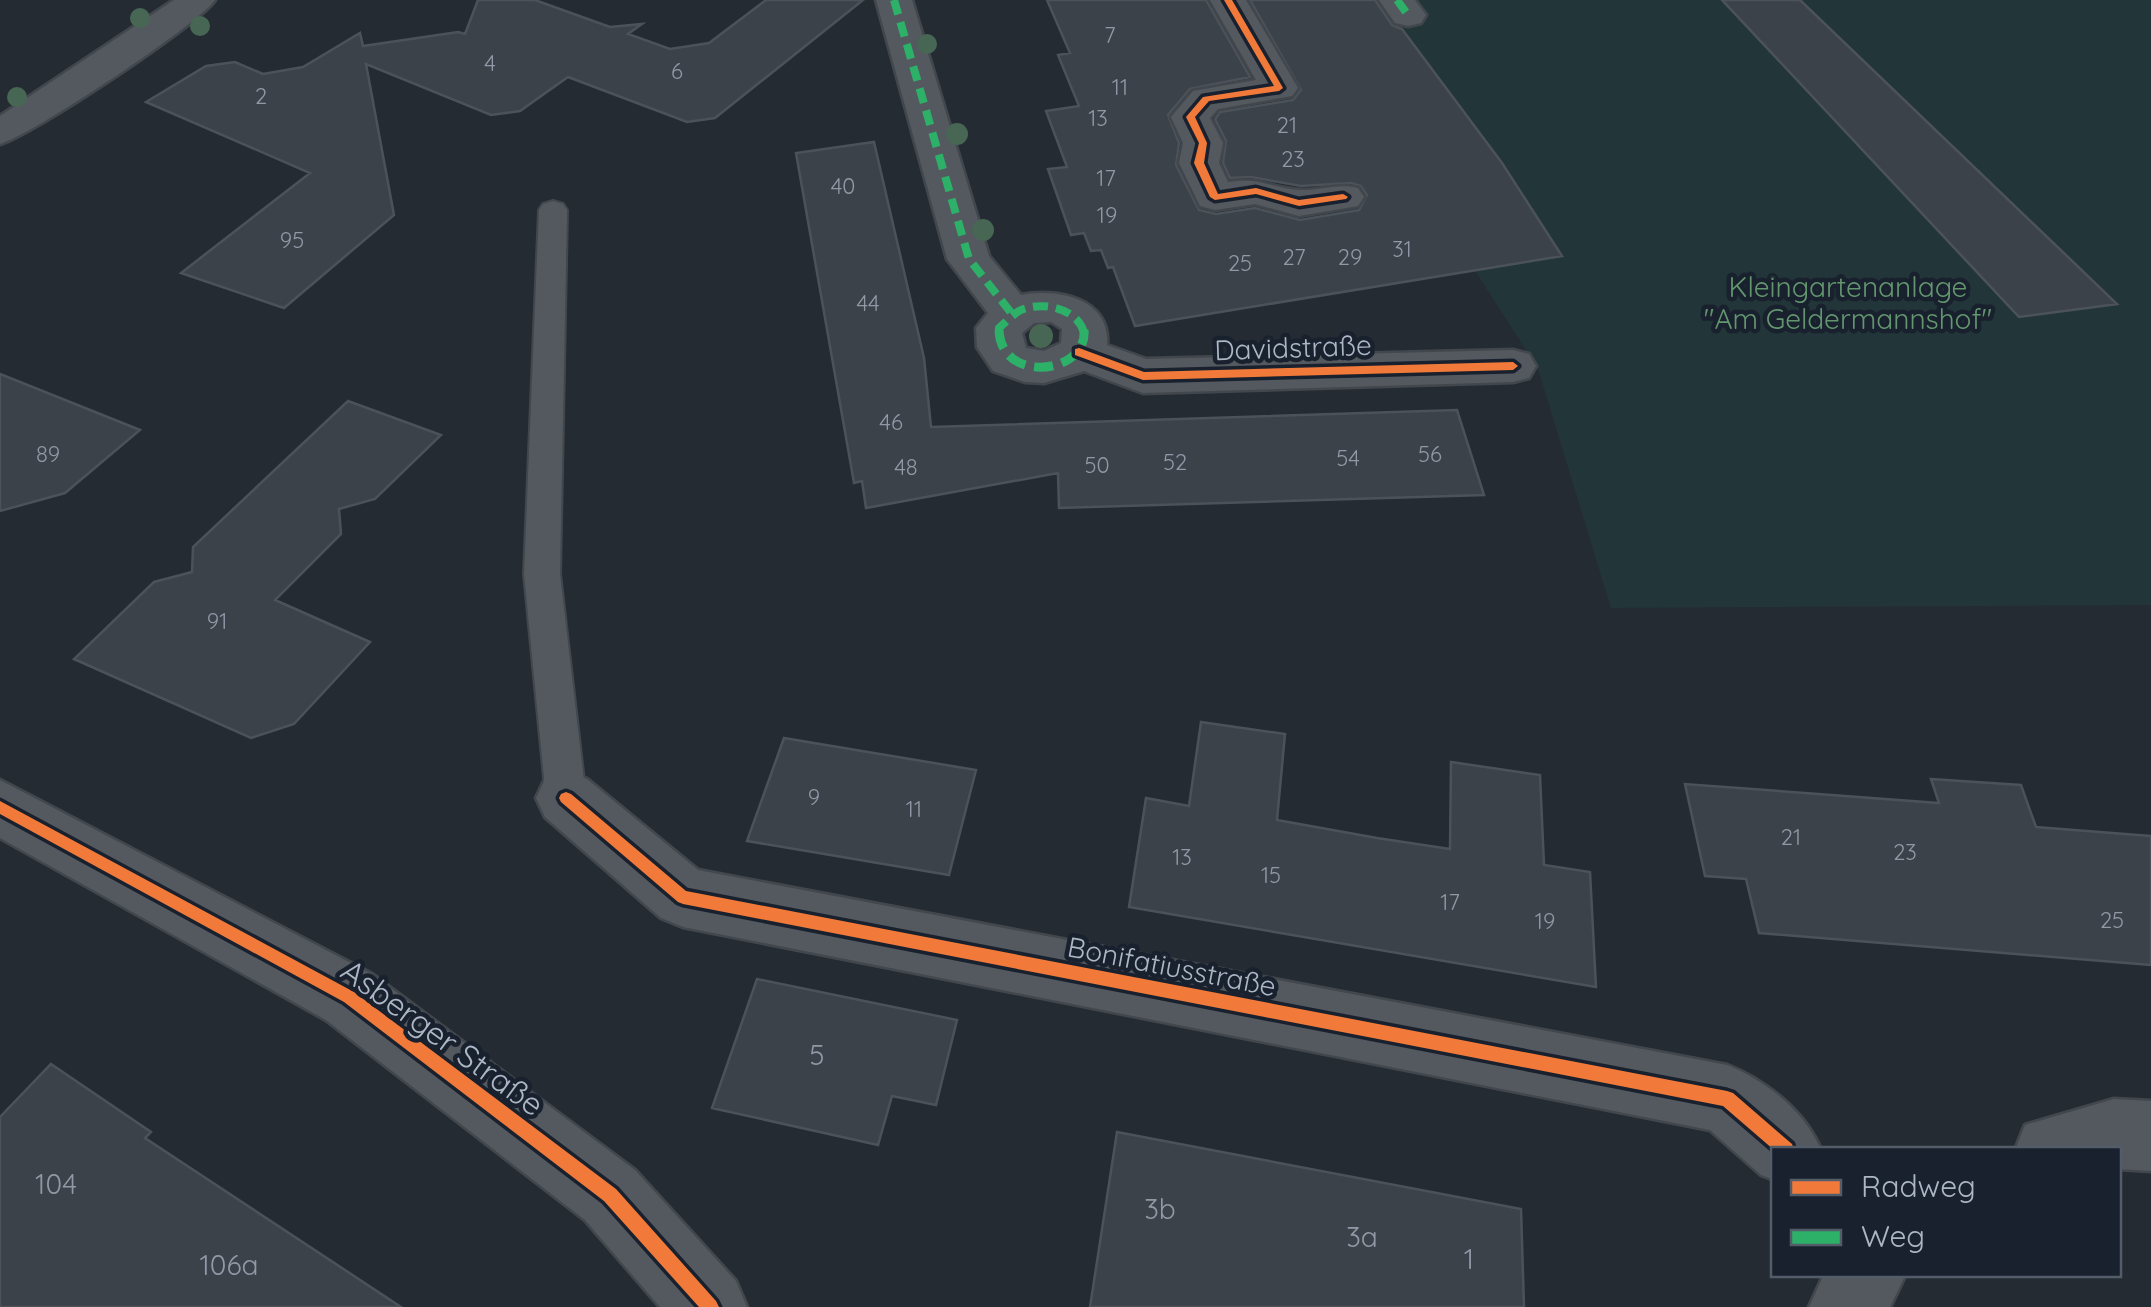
<svg xmlns="http://www.w3.org/2000/svg" width="2151" height="1307" viewBox="0 0 2151 1307" font-family="Quicksand,sans-serif">
<rect width="100%" height="100%" fill="#252b32"/>
<path fill="#223538" d="M 1302,0 L 2151,0 L 2151,605 L 1611,608 L 1538,369 Z"/>
<path fill="#3c4249" stroke="#4c525a" stroke-width="2.5" d="M 478,0 L 535,0 L 610,27 L 642,24 L 628,34 L 670,49 L 709,43 L 766,0 L 863,0 L 715,118 L 687,122 L 568,77 L 520,111 L 491,115 L 366,64 L 394,215 L 284,308 L 181,273 L 310,173 L 146,102 L 206,66 L 235,62 L 263,74 L 303,67 L 360,33 L 363,46 L 458,32 L 465,34 Z
M 1047,0 L 1206,0 L 1250,77 L 1190,89 L 1168,115 L 1179,143 L 1176,165 L 1199,210 L 1216,214 L 1255,208 L 1300,220 L 1359,210 L 1367,195 L 1361,186 L 1351,183 L 1301,186 L 1251,177 L 1230,178 L 1223,163 L 1226,141 L 1215,119 L 1220,112 L 1293,100 L 1301,90 L 1250,0 L 1375,0 L 1392,25 L 1402,29 L 1502,163 L 1562,256 L 1135,326 L 1113,267 L 1108,268 L 1101,250 L 1091,251 L 1084,233 L 1071,235 L 1048,169 L 1067,167 L 1046,111 L 1079,106 L 1058,55 L 1070,53 Z
M 1722,0 L 1800,0 L 2117,304 L 2019,317 Z
M 874,142 L 924,358 L 931,427 L 1457,410 L 1484,495 L 1059,508 L 1058,473 L 866,508 L 862,481 L 854,483 L 796,153 Z
M 0,374 L 140,430 L 65,493 L 0,511 Z
M 348,401 L 441,435 L 375,499 L 339,509 L 341,534 L 275,600 L 370,642 L 294,724 L 251,738 L 74,659 L 154,582 L 192,572 L 193,547 Z
M 1201,722 L 1285,734 L 1277,820 L 1377,838 L 1450,849 L 1451,762 L 1540,775 L 1544,865 L 1590,872 L 1596,987 L 1129,907 L 1146,798 L 1189,806 Z
M 784,738 L 976,770 L 949,875 L 747,841 Z
M 1931,779 L 2021,785 L 2036,827 L 2151,836 L 2151,965 L 1759,933 L 1746,879 L 1705,876 L 1685,784 L 1939,803 Z
M 757,979 L 957,1020 L 936,1105 L 892,1096 L 878,1145 L 712,1108 Z
M 51,1064 L 151,1132 L 145,1138 L 401,1307 L 0,1307 L 0,1117 Z
M 1117,1132 L 1521,1209 L 1524,1307 L 1090,1307 Z"/>
<g fill="none" stroke-linecap="round" stroke-linejoin="round">
<g stroke="#42474d" stroke-width="4">
<path id="lane" d="M 553,201 L 563,204 L 567,210 L 560,574 L 586,798 L 580,811 L 566,816 L 552,811 L 546,798 L 524,574 L 539,210 L 543,204 Z"/>
</g>
<g stroke="#42474d" stroke-width="5">
<path id="street" d="M 174,0 L 215,0 C 198,25 30,136 0,144 L 0,116 Z
M 876,0 L 912,0 L 989,256 L 1021,295 C 1057,288 1111,298 1107,345 L 1146,359 L 1513,350 L 1529,354 L 1536,366 L 1529,378 L 1513,382 L 1143,393 L 1084,371 L 1044,383 L 1025,382 L 993,371 L 977,347 L 976,328 L 988,313 L 947,259 ZM 1051,322 L 1062,329 L 1061,343 L 1044,351 L 1026,348 L 1022,333 L 1034,323 Z
M 1210,0 L 1246,0 L 1298,88 L 1292,96 L 1218,109 L 1210,118 L 1223,143 L 1219,163 L 1228,182 C 1264,177 1271,189 1301,190 C 1321,191 1337,183 1358,188 L 1364,197 L 1358,206 L 1299,216 L 1255,204 L 1215,210 L 1200,206 L 1179,163 L 1183,143 L 1171,117 L 1193,91 L 1256,80 Z
M 1379,0 L 1415,0 L 1426,15 L 1421,23 L 1408,26 L 1395,23 Z
M 566,771 L 587,779 L 698,870 L 1727,1065 C 1765,1080 1805,1111 1821,1150 L 1774,1150 L 1774,1180 L 1761,1175 L 1710,1130 L 683,927 L 661,918 L 545,817 L 536,798 L 545,779 Z
M 0,780 L 372,974 L 635,1170 L 736,1281 L 747,1307 L 660,1307 L 585,1220 L 326,1020 L 0,838 Z
M 2114,1099 L 2151,1101 L 2151,1171 L 2118,1169 L 2118,1150 L 2015,1150 L 2025,1125 Z
M 1824,1274 L 1906,1274 L 1890,1307 L 1809,1307 Z"/>
</g>
<use href="#lane" fill="#545960" fill-rule="evenodd"/>
<use href="#street" fill="#545960" fill-rule="evenodd"/>
<path stroke="#2db169" stroke-width="8" stroke-dasharray="15 8" stroke-linecap="butt" d="M 894,0 L 969,259 L 1012,314
M 1397,0 L 1408,15
M 999,333 L 999,328 C 1005,323 1012,315 1019,311 C 1041,300 1078,308 1084,333"/>
<path stroke="#2db169" stroke-width="9" stroke-dasharray="19 9" stroke-linecap="butt" d="M 999,330 C 1001,385 1088,374 1084,330"/>
<g stroke="#18212d" stroke-width="7">
<path id="cycleway" d="M 1224,0 L 1232,0 L 1283,88 L 1279,91 L 1209,101 L 1195,117 L 1207,143 L 1204,163 L 1218,194 L 1256,188 L 1299,200 L 1343,194 L 1348,197 L 1346,199 L 1299,206 L 1256,194 L 1215,200 L 1210,197 L 1194,163 L 1199,143 L 1186,117 L 1203,97 L 1274,86 Z
M 1079,348 L 1144,372 L 1513,362 L 1518,366 L 1513,370 L 1143,380 L 1075,355 L 1075,349 Z
M 566,792 L 571,794 L 686,891 L 1727,1091 L 1733,1093 L 1792,1144 L 1794,1150 L 1774,1150 L 1723,1106 L 683,904 L 678,902 L 561,802 L 559,798 L 561,794 Z
M 0,801 L 354,992 L 616,1189 L 716,1301 L 719,1307 L 699,1307 L 604,1201 L 344,1002 L 0,814 Z"/>
</g>
<use href="#cycleway" fill="#f17a3a" fill-rule="evenodd"/>
</g>
<g fill="#476654">
<circle cx="140" cy="18" r="10"/>
<circle cx="200" cy="26" r="10"/>
<circle cx="927" cy="44" r="10"/>
<circle cx="17" cy="97" r="10"/>
<circle cx="957" cy="134" r="11"/>
<circle cx="983" cy="230" r="11"/>
<circle cx="1041" cy="336" r="12"/>
</g>
<g text-anchor="middle" dominant-baseline="central" stroke-width="9" stroke-linejoin="round" paint-order="stroke">
<g font-size="22" fill="#9099a6">
<text x="1110" y="35">7</text>
<text x="490" y="63">4</text>
<text x="677" y="71">6</text>
<text x="1120" y="87">11</text>
<text x="261" y="96">2</text>
<text x="1098" y="118">13</text>
<text x="1287" y="125">21</text>
<text x="1293" y="159">23</text>
<text x="1106" y="178">17</text>
<text x="843" y="186">40</text>
<text x="1107" y="215">19</text>
<text x="292" y="240">95</text>
<text x="1402" y="249">31</text>
<text x="1294" y="257">27</text>
<text x="1350" y="257">29</text>
<text x="1240" y="263">25</text>
<text x="868" y="303">44</text>
<text x="891" y="422">46</text>
<text x="48" y="454">89</text>
<text x="1430" y="454">56</text>
<text x="1348" y="458">54</text>
<text x="1175" y="462">52</text>
<text x="1097" y="465">50</text>
<text x="906" y="467">48</text>
<text x="217" y="621">91</text>
<text x="814" y="797">9</text>
<text x="914" y="809">11</text>
<text x="1791" y="837">21</text>
<text x="1905" y="852">23</text>
<text x="1182" y="857">13</text>
<text x="1271" y="875">15</text>
<text x="1450" y="902">17</text>
<text x="2112" y="920">25</text>
<text x="1545" y="921">19</text>
</g>
<g font-size="28" fill="#63966f" stroke="#18212d">
<text x="1848" y="286">Kleingartenanlage<tspan x="1848" dy="32">"Am Geldermannshof"</tspan></text>
</g>
<g font-size="28" fill="#acb6c5" stroke="#18212d">
<text transform="translate(1293 347) rotate(-2)">Davidstraße</text>
<text transform="translate(1172 966) rotate(11)">Bonifatiusstraße</text>
</g>
<g font-size="28" fill="#9099a6">
<text x="817" y="1054">5</text>
<text x="56" y="1183">104</text>
<text x="1160" y="1208">3b</text>
<text x="1362" y="1236">3a</text>
<text x="1469" y="1258">1</text>
<text x="229" y="1264">106a</text>
</g>
<g font-size="32" fill="#acb6c5" stroke="#18212d">
<text transform="translate(443 1037) rotate(36)">Asberger Straße</text>
</g>
</g>
<rect x="1771" y="1147" width="350" height="130" fill="#18212d" stroke="#535d6a" stroke-width="2.5"/>
<rect x="1791" y="1180" width="50" height="15" fill="#f17a3a" stroke="#535d6a" stroke-width="2.5"/>
<text x="1861" y="1197" font-size="30" fill="#acb6c5">Radweg</text>
<rect x="1791" y="1230" width="50" height="15" fill="#2db169" stroke="#535d6a" stroke-width="2.5"/>
<text x="1861" y="1247" font-size="30" fill="#acb6c5">Weg</text>
</svg>
